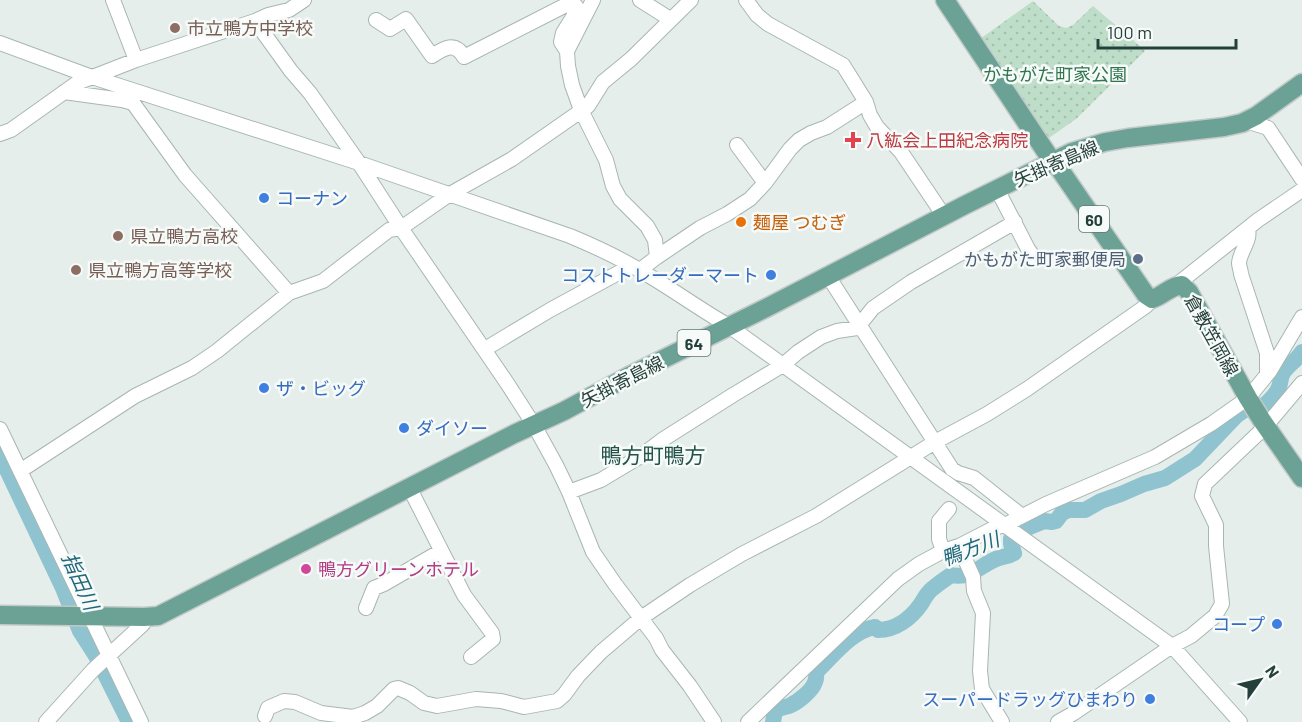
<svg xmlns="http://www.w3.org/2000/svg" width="1302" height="722" viewBox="0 0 1302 722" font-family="Barlow,'Noto Sans JP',sans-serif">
<defs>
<pattern id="park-dots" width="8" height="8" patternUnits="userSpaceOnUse" patternTransform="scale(1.5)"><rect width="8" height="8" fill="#bfdec9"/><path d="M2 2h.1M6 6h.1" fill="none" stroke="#a4c0ad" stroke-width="1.8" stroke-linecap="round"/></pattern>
</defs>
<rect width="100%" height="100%" fill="#e5eeeb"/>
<path fill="url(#park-dots)" d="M 1033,1 L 1059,26 L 1066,28 L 1073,25 L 1093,6 C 1111,22 1129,35 1145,51 L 1076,119 L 1046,140 L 977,41 Z"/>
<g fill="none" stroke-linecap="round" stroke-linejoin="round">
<path stroke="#90c3d0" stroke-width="16" d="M 0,455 L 63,588 L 80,631 L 96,656 L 129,722
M 773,722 L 775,711 C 780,707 783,708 789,706 C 798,702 812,691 815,682 C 817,678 816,676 816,672 C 833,656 851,631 875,627 L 878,630 C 896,630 911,618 921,604 C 924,599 927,593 932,589 C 938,584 945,579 951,575 C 972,579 979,566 996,559 C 1003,556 1008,557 1014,553 L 1011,544 L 1011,539 L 1027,528 L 1044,521 L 1052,522 L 1056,521 L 1062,513 L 1069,510 L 1085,510 L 1101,501 L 1121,494 L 1144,484 L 1165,478 L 1195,459 L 1237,415 L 1249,407 L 1260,409 C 1267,403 1276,396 1279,387 C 1281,382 1280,378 1283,373 C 1288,365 1297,360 1302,352"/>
<g stroke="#a8b6b2" stroke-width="16">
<path id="minor" d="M 113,0 L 136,60
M 593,0 L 567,51 L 568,66 L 572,85 L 581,110 L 606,160 L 613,186 L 620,199 L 647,226 L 655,240 L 657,257 L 640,270
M 640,0 L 670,19
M 746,0 L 757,15 L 768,24 L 843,65 L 866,102 L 870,115 L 877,127 L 901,152 L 944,216
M 376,20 L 390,29 L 406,19 L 432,56 C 444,48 455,41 464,57 L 562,7 L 570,4 L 575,5 L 578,9 L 563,33 L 561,42 L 567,51
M 255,21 L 291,71 L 310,93 L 359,163 L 401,228 L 507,383 L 534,425 L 556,465 L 569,492 L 593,552 L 615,584 L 656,638 L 662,650 L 690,686 L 714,722
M 0,43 L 92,77 L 359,163 L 570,236 C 594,246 618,257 641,271 C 671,288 699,309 729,326 L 1172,646 L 1240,722
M 64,92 L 122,100 L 133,103 L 185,175 L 289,293
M 1246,121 L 1268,128 L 1302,179
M 0,134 L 11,130 L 77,83 L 136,60 L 255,21 L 268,15 L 289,10 L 304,0
M 737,145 L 765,183
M 997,189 L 1028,249 L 1036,260
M 1248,229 C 1251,241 1240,251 1239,263 C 1239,267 1241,270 1241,274 L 1267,353 L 1267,373
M 657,257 L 700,228 L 727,214 L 750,199 L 765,183 L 790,149 L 799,140 L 811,133 L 827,127 L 866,102
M 828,276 L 952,469 L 958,473 L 974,478 L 1022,516
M 1175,286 L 1258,220 L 1302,190
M 485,349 L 550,310 L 631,266
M 0,429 L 141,722
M 20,471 L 135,396 L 192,368 L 217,351 L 289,293 L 323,281 L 389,230 L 401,228 L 450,194 L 512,159 L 588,106 L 603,82 L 631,59 L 691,0
M 409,487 L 464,595 L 492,633 L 493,639 L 471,657
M 569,492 L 601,480 L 641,456 L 662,440 L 733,395 L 783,365 L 798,352 L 821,337 L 837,331 L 857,328 L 873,308 L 911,282 L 1015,222
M 959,546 L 973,577 L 974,591 L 983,613 L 980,671 L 982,689 L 1002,722
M 943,551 L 939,539 L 939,521 L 949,509
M 366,608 L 374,588 L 384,584 L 441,551
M 265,716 L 268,708 L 284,701 L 295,702 L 321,713 L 353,717 L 365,713 L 377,706 L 394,689 L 398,688 L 410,693 L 424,703 L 437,706 L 476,699 L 501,701 L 524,707 L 557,701 L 564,695 L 578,676 L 601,652 L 641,618 L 690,585 L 742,554 L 816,516 L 935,442 L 987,414 L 1027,389 L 1146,306 L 1152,299
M 46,722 L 93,670 L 143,624 L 144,617
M 748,722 L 898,579 L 919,564 L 943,551 L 959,546 L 994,528 L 1005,525 L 1046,504 L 1155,457 L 1211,424 L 1248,398 L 1270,371 L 1302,317
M 1058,722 L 1074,713 L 1172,646 L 1191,636 L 1215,616 L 1222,604 L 1216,546 L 1216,525 L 1202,496 L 1205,484 L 1265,427 L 1302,383"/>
</g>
<g stroke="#c2cac8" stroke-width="21">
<path id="major" d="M 945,0 L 1048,155 L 1054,161 L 1146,295 L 1152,299 C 1163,296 1170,286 1182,285 L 1189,292 L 1248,398 L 1263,422 L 1302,478
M 0,615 L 144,617 L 158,616 L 514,434 L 564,411 L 629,376 L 766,308 L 965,205 L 1072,152 L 1105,142 L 1128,138 L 1224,127 L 1242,123 L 1256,116 L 1302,83"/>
</g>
<use href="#minor" stroke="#fff" stroke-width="14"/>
<use href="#major" stroke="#6ca296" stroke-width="18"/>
</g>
<g fill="#8d6e63" stroke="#f6faf8" stroke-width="2">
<circle cx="175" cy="28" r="6"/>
<circle cx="118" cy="236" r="6"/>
<circle cx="76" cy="270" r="6"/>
</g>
<path fill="#e0444e" stroke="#f6faf8" stroke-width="2" d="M850 131h6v6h6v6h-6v6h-6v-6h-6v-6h6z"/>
<g fill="#3f7fe0" stroke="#f6faf8" stroke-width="2">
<circle cx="264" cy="198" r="6"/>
<circle cx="771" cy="275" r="6"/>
<circle cx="264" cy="388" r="6"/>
<circle cx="404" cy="428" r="6"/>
<circle cx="1277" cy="624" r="6"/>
<circle cx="1150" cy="699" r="6"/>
</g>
<circle fill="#e8710a" stroke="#f6faf8" stroke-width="2" cx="741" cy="222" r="6"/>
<circle fill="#5c6f8a" stroke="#f6faf8" stroke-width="2" cx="1138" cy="259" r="6"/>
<circle fill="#d1479c" stroke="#f6faf8" stroke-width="2" cx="306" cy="569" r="6"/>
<g text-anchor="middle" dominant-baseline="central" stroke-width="5" stroke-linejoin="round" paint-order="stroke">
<g fill="#f6faf8" stroke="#647873" stroke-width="1.5">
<rect x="1079" y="206" width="30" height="26" rx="4.5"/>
<rect x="677.5" y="330" width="33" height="26" rx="4.5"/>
</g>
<g font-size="16" font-weight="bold" fill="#25403a">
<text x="1094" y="219">60</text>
<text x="694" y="343">64</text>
</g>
<g font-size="18" fill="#785e54" stroke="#f6faf8" text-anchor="start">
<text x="187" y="28">市立鴨方中学校</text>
<text x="130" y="236">県立鴨方高校</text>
<text x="88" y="270">県立鴨方高等学校</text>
</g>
<g font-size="18" fill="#30754e" stroke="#f6faf8">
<text x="1055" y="74">かもがた町家公園</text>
</g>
<g font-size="18" fill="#be3a42" stroke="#f6faf8" text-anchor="start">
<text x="866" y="140">八紘会上田紀念病院</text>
</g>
<g font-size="18" fill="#25403a" stroke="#f6faf8">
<text transform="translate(1056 163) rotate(-23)">矢掛寄島線</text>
<text transform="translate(1212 335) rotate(61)">倉敷笠岡線</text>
<text transform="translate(622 381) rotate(-27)">矢掛寄島線</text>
</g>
<g font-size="18" fill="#366cbe" stroke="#f6faf8" text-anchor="start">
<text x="276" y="198">コーナン</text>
<text x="759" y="275" text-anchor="end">コストトレーダーマート</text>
<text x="276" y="388">ザ・ビッグ</text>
<text x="416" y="428">ダイソー</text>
<text x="1265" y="624" text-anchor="end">コープ</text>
<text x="1138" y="699" text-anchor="end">スーパードラッグひまわり</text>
</g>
<g font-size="18" fill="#c56008" stroke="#f6faf8" text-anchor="start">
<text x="753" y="222">麺屋 つむぎ</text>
</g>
<g font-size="18" fill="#4e5e75" stroke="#f6faf8" text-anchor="end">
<text x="1126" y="259">かもがた町家郵便局</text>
</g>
<g font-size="18" fill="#b23c85" stroke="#f6faf8" text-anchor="start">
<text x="318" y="569">鴨方グリーンホテル</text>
</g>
<g font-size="20" font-style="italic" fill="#20677a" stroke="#f6faf8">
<text transform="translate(970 548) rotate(-21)">鴨方川</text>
<text transform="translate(81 581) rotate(66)">指田川</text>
</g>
<g font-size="21" fill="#215148" stroke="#f6faf8">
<text x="653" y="454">鴨方町鴨方</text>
</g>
</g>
<g transform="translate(1260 680) rotate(56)" stroke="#f6faf8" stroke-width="4.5" paint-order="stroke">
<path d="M0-4.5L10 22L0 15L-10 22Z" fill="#25403a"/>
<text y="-9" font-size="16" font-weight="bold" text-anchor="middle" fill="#25403a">N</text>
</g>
<path d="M1098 39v9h138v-9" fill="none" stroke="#25403a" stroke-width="3"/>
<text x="1107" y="39" font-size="18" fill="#25403a" stroke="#f6faf8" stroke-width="4.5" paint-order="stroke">100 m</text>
</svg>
